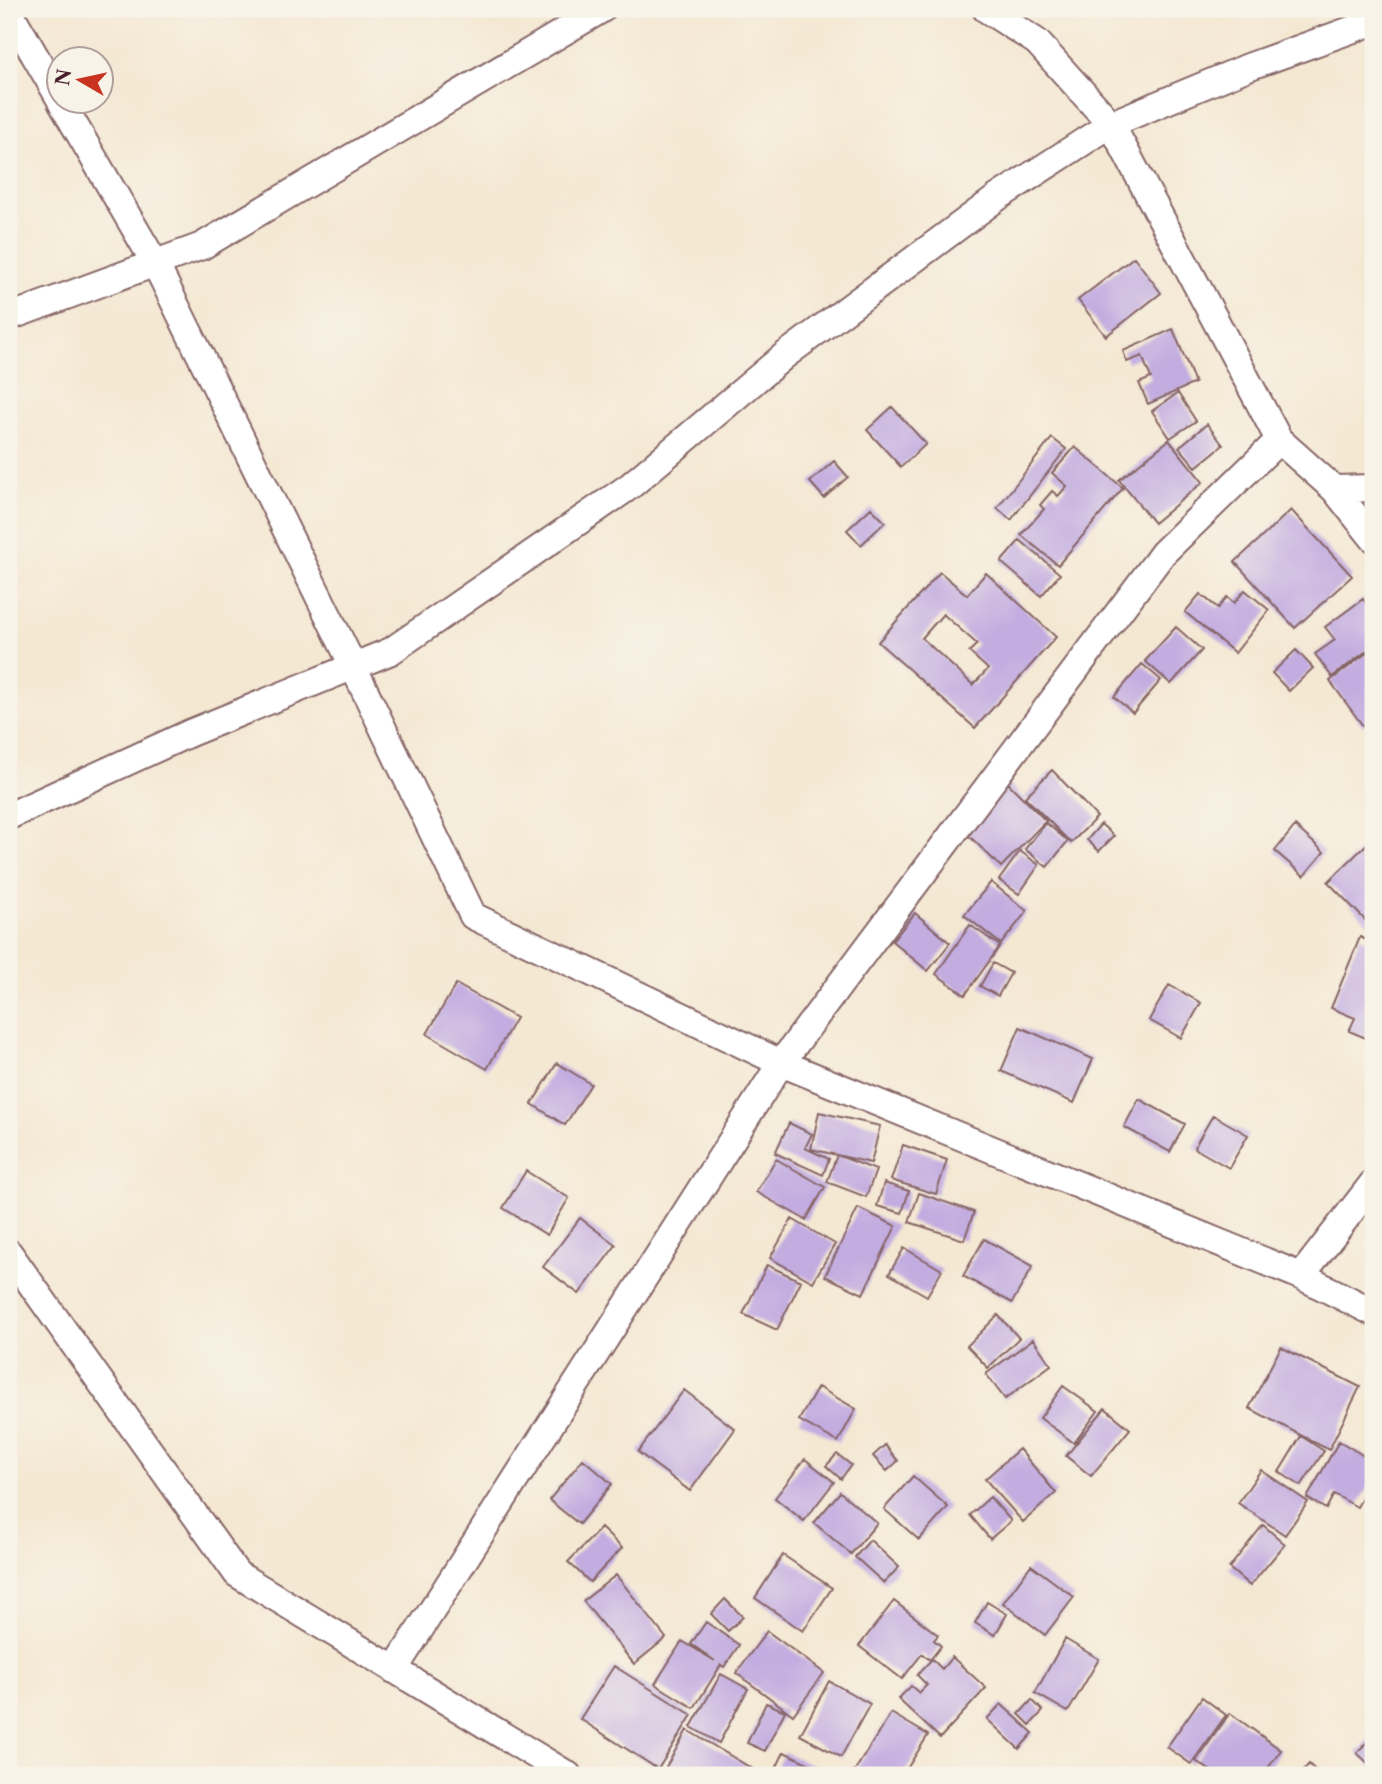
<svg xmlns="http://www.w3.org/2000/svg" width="1382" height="1784" viewBox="0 0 1382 1784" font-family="'Libre Caslon Text',serif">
<rect width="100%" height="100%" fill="#f7f3e8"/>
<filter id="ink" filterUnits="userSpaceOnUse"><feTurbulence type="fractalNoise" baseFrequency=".0143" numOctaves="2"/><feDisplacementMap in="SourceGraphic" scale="14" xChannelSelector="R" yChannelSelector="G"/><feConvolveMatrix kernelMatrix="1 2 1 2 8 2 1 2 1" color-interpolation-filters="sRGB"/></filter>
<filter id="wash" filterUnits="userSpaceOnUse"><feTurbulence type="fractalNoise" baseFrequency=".00686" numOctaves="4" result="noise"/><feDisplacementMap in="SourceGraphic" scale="28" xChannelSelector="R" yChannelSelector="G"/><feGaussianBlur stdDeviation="1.57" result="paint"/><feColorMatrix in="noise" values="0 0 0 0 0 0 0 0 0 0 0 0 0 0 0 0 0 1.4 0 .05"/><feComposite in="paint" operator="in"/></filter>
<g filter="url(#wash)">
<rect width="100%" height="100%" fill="#f4e8d3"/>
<g id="blocks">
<path fill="#c2ace0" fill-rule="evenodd" d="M 1134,257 L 1161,293 L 1106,336 L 1078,300 Z
M 1173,329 L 1195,383 L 1148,404 L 1139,383 L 1151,378 L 1142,356 L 1127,362 L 1123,351 Z
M 1178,393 L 1196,421 L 1170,438 L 1152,411 Z
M 892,407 L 926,444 L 901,467 L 867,430 Z
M 1207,424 L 1223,445 L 1196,467 L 1179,447 Z
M 1052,438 L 1066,449 L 1011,520 L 997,508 Z
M 1169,440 L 1203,482 L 1154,523 L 1119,480 Z
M 1075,447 L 1123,488 L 1058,565 L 1021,535 L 1044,509 L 1040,505 L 1052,491 L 1058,496 L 1067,486 L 1052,473 Z
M 834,461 L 848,477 L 824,498 L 810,482 Z
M 871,508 L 885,522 L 861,545 L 847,530 Z
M 1291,510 L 1352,576 L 1295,628 L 1235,562 Z
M 1020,540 L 1060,574 L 1041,596 L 1001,562 Z
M 940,572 L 967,595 L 986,573 L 1056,637 L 975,728 L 878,642 ZM 943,614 L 977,644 L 969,652 L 988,669 L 973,685 L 922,638 Z
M 1245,590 L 1269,610 L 1235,653 L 1185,612 L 1200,594 L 1218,608 L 1227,597 L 1234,603 Z
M 1363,599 L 1373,612 L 1373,646 L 1332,677 L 1315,654 L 1335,640 L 1325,627 Z
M 1176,627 L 1202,650 L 1171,684 L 1145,661 Z
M 1373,648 L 1373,718 L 1363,726 L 1330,681 Z
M 1296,650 L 1313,668 L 1289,691 L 1272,673 Z
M 1142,664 L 1161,680 L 1133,713 L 1114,697 Z
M 1052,770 L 1097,817 L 1071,843 L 1025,797 Z
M 1008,783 L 1046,821 L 1001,867 L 963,830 Z
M 1046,823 L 1068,841 L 1047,867 L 1025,849 Z
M 1101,824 L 1114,836 L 1099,851 L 1087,840 Z
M 1295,826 L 1324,852 L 1304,876 L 1275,851 Z
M 1369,842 L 1373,846 L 1373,920 L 1369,924 L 1328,882 Z
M 1020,851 L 1039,865 L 1019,894 L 999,880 Z
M 991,882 L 1027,911 L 1001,944 L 964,915 Z
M 915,913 L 950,943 L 928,971 L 892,941 Z
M 970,925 L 1000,946 L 965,995 L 936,974 Z
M 1360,937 L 1373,943 L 1373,1041 L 1349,1031 L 1355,1018 L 1331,1008 Z
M 993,963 L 1011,973 L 998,996 L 980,986 Z
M 456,984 L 516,1018 L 487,1069 L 427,1034 Z
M 1169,985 L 1201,1003 L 1181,1038 L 1149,1020 Z
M 1020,1027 L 1093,1059 L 1074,1103 L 1001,1071 Z
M 557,1063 L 591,1084 L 565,1125 L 532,1104 Z
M 1139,1099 L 1185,1124 L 1170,1152 L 1124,1127 Z
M 819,1112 L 880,1126 L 871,1163 L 811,1149 Z
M 1213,1115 L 1248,1135 L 1229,1168 L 1194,1148 Z
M 789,1123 L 812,1134 L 805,1148 L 829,1159 L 823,1175 L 775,1153 Z
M 903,1145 L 947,1160 L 936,1194 L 891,1180 Z
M 837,1155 L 876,1170 L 866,1197 L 827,1182 Z
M 776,1159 L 825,1187 L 806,1220 L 756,1192 Z
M 526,1171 L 569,1198 L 547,1235 L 503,1208 Z
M 884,1183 L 909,1191 L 902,1213 L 877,1206 Z
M 919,1193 L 974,1212 L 964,1240 L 909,1222 Z
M 858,1208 L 896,1226 L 863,1294 L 825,1276 Z
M 580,1218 L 616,1245 L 579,1294 L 543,1267 Z
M 792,1219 L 835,1244 L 813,1282 L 770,1258 Z
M 984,1239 L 1033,1266 L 1012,1303 L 963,1276 Z
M 904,1248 L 942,1270 L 927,1296 L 889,1274 Z
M 767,1265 L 801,1281 L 777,1330 L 743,1314 Z
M 998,1315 L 1019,1338 L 988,1368 L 967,1346 Z
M 1033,1339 L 1051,1365 L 1005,1399 L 986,1374 Z
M 1281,1347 L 1360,1387 L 1329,1450 L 1249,1408 Z
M 1063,1386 L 1098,1411 L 1074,1443 L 1040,1418 Z
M 818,1387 L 856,1409 L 838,1442 L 799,1420 Z
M 684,1390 L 735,1429 L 690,1491 L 638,1452 Z
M 1105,1408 L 1130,1429 L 1091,1476 L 1066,1456 Z
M 1301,1436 L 1324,1451 L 1301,1486 L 1279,1472 Z
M 1339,1441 L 1373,1461 L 1373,1479 L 1357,1507 L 1334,1494 L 1326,1509 L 1307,1498 Z
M 885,1445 L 898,1461 L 887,1471 L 873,1456 Z
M 1019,1449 L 1056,1493 L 1023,1522 L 985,1479 Z
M 837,1454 L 851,1465 L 841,1479 L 826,1466 Z
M 583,1459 L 612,1484 L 579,1524 L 549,1500 Z
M 805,1459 L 834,1482 L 804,1521 L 775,1498 Z
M 1261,1470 L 1308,1502 L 1285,1535 L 1238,1503 Z
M 913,1476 L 948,1507 L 919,1540 L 884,1509 Z
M 840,1492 L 877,1523 L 851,1554 L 814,1523 Z
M 990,1497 L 1011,1521 L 990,1539 L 970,1515 Z
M 1263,1525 L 1285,1544 L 1250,1586 L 1229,1568 Z
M 601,1528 L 622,1548 L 590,1582 L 568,1562 Z
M 870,1540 L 899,1567 L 884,1583 L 855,1557 Z
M 783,1555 L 832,1588 L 803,1631 L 755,1598 Z
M 1031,1565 L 1074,1597 L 1045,1635 L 1003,1603 Z
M 616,1575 L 666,1638 L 634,1664 L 583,1601 Z
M 725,1599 L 743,1617 L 728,1631 L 711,1614 Z
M 894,1601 L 938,1635 L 934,1640 L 941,1646 L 930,1660 L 922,1654 L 902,1679 L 859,1646 Z
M 987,1602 L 1007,1614 L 995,1635 L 975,1623 Z
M 706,1622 L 739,1645 L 724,1667 L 721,1665 L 694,1708 L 655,1684 L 682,1641 L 715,1661 L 691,1644 Z
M 767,1631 L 824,1673 L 793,1715 L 736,1673 Z
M 1065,1639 L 1099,1659 L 1068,1712 L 1035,1693 Z
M 952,1657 L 986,1688 L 940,1738 L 898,1699 L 911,1686 L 919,1693 L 927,1685 L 917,1675 L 932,1659 L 942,1669 Z
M 614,1666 L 692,1715 L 658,1769 L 580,1719 Z
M 721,1674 L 748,1689 L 719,1743 L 691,1727 Z
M 829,1681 L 870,1704 L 841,1757 L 800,1735 Z
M 1202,1697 L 1226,1715 L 1191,1764 L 1167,1747 Z
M 1032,1700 L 1043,1711 L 1030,1725 L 1019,1714 Z
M 766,1703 L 785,1711 L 765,1751 L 747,1743 Z
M 1001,1704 L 1033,1733 L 1019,1749 L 987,1719 Z
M 891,1713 L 928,1735 L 905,1772 L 910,1775 L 852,1775 Z
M 1230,1713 L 1281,1750 L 1263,1775 L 1217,1775 L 1196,1761 Z
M 687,1730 L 756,1771 L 754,1775 L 664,1775 L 662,1774 Z
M 1373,1735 L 1373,1768 L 1357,1753 Z
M 784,1752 L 833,1775 L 773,1775 Z
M 1309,1764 L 1320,1775 L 1299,1775 Z"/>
</g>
</g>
<g filter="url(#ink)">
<use href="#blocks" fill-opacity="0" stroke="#866566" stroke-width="2"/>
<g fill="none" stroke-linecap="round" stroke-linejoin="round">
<g stroke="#866566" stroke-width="30">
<path id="street" d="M 986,9 L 1037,42 L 1111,124 L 1279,440 L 1334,489 L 1373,538
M 9,11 L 60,99
M 61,102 L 155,263 L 353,666 L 473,916 L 781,1063 L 1301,1276 L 1373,1312
M 9,317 L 202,246 L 602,9
M 1334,489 L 1373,488
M 9,816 L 190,733 L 391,651 L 630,486 L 784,356 L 998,197 L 1111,124 L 1248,67 L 1373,22
M 9,1253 L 237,1574 L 568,1775
M 1301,1276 L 1373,1183
M 394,1670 L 781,1063 L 1163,553 L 1279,440"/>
</g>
<use href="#street" stroke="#fff" stroke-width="26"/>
</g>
</g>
<rect width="1382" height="1784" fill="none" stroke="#f7f3e8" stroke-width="35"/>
<g transform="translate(80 80) rotate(279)"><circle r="33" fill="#f7f3e8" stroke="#b29e9c" stroke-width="2"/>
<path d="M0-5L12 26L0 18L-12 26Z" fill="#c8321e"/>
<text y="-10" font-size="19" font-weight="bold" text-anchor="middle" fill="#4a1f2b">N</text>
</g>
</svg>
